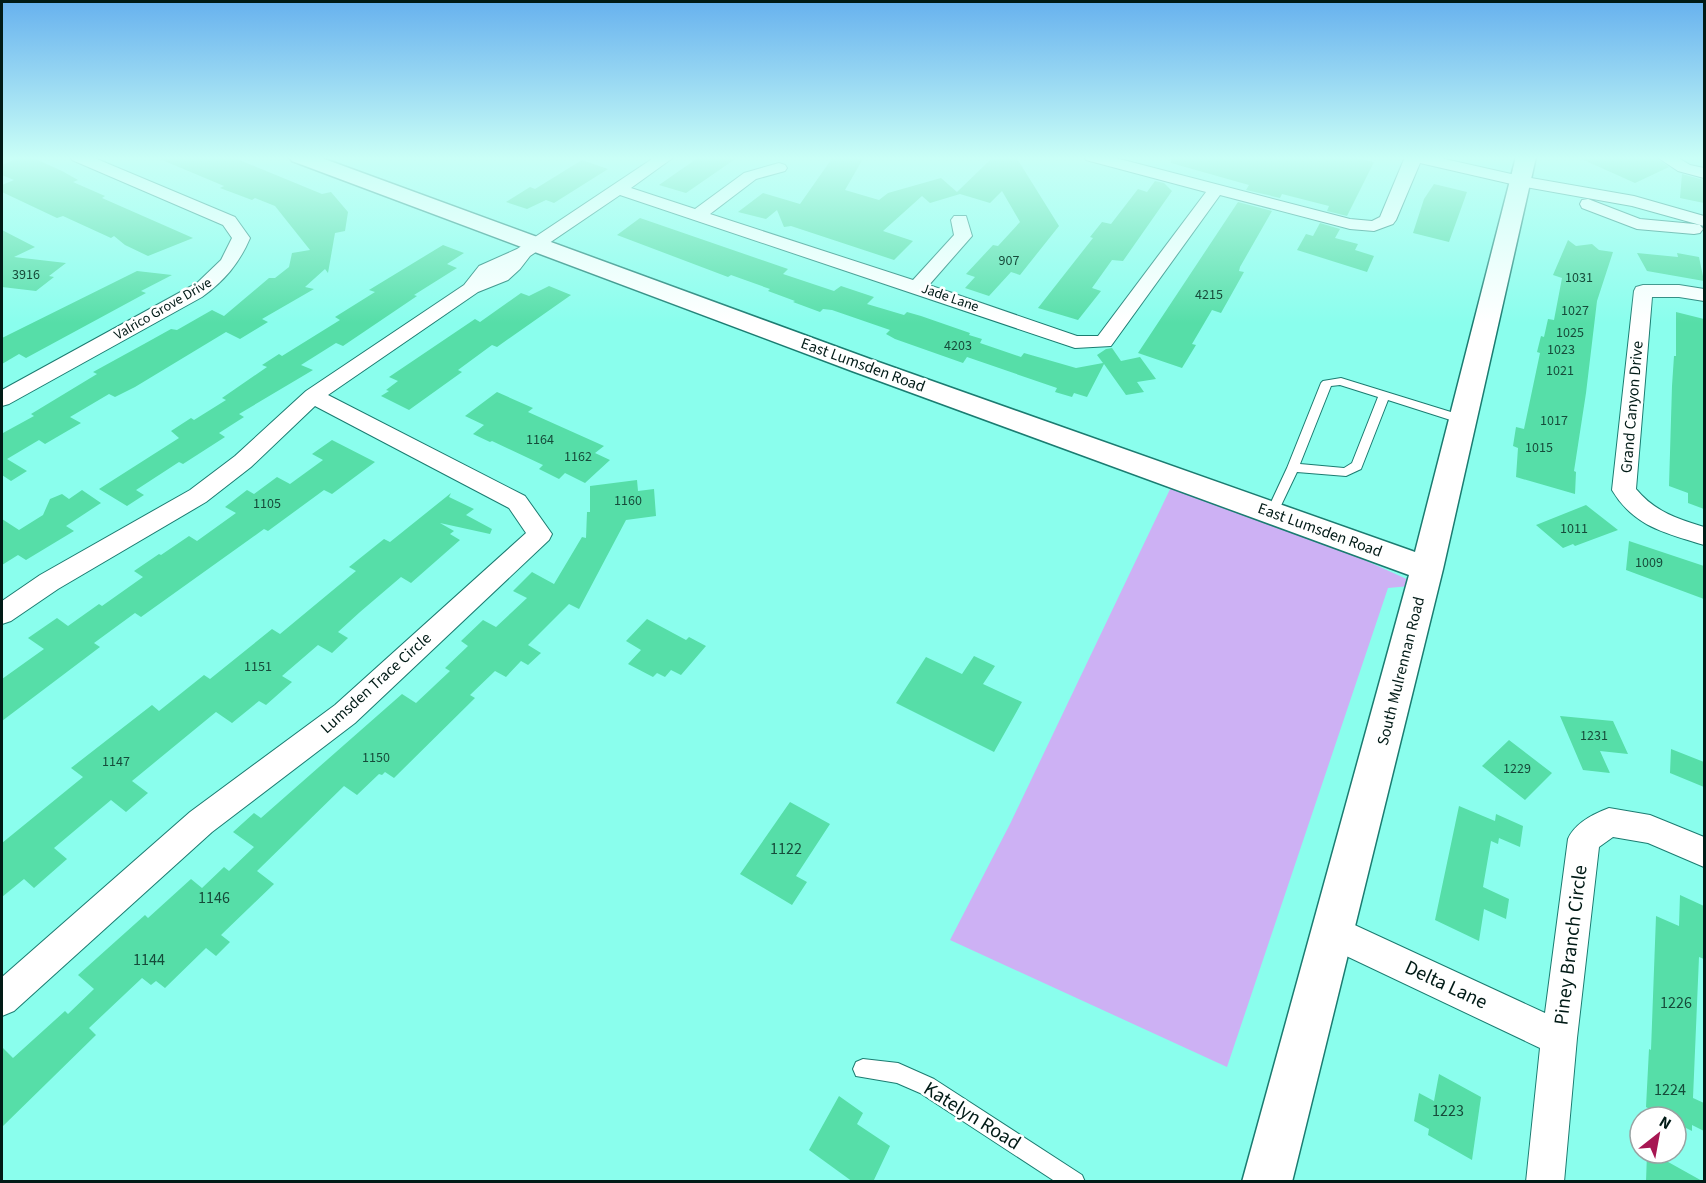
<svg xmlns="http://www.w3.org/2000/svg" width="1706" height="1183" viewBox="0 0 1706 1183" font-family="'Source Sans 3',sans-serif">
<rect width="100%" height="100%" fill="#8afeed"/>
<path fill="#cdb1f4" d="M 1172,485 L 1307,534 L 1411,581 L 1410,586 L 1388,588 L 1227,1067 L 950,940 L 1010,824 Z"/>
<path fill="#56dea8" d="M 21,157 L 31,157 L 62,171 L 78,180 L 73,182 L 105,196 L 102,198 L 193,238 L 148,256 L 125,245 L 114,236 L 111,238 L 63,216 L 57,218 L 2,192 L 2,185 L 14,180 L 2,175 L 2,165 Z
M 155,157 L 232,157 L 322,194 L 331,192 L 348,212 L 345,231 L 335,233 L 328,273 L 325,269 L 305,287 L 314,289 L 262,319 L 268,322 L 240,339 L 226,332 L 135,387 L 115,397 L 109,394 L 70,417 L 81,423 L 45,444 L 39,440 L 7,459 L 27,471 L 11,481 L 2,475 L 3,433 L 34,416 L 31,414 L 97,374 L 93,372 L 144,344 L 171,329 L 177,330 L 212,310 L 224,316 L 269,278 L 275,278 L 289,267 L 292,253 L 310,250 L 275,206 L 255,198 L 252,200 L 220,188 L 224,186 Z
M 699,157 L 738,157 L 686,193 L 659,185 Z
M 833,157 L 864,157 L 845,190 L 879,200 L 888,193 L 941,178 L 957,192 L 990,160 L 1016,157 L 1059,226 L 1020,275 L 1011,272 L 989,296 L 965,288 L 975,277 L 966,274 L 993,245 L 998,246 L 1020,222 L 1002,191 L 990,203 L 960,194 L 930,203 L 922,196 L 883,231 L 913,241 L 894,260 L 791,226 L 784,227 L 777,210 L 766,219 L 738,212 L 763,193 L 800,204 Z
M 1171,157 L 1352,157 L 1374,162 L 1347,216 L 1327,211 L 1329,206 L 1282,194 L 1280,198 L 1246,190 L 1249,185 L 1171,163 Z
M 1577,157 L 1655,157 L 1669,167 L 1635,183 Z
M 582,160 L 608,169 L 554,203 L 546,200 L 527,209 L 506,202 L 530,187 L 535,189 Z
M 1682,174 L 1704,180 L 1704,203 L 1680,198 Z
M 1155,181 L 1164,183 L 1172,191 L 1123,261 L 1112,260 L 1092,288 L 1101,291 L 1078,320 L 1038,308 L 1093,238 L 1090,237 L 1102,222 L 1111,224 L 1138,189 L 1147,192 Z
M 1434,184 L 1467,192 L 1449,242 L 1413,233 L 1424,199 Z
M 1238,202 L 1272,211 L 1240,267 L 1239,271 L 1244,272 L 1221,313 L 1212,310 L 1192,344 L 1196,345 L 1182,368 L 1138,353 Z
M 640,218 L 788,269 L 783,274 L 834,291 L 841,286 L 874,297 L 867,304 L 904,315 L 907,312 L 921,316 L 970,333 L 969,335 L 982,339 L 980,343 L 1021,357 L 1024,353 L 1076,368 L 1103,363 L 1097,355 L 1106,349 L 1112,348 L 1121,361 L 1140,357 L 1156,379 L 1137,382 L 1144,392 L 1126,395 L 1104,364 L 1087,397 L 1074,393 L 1072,397 L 1055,392 L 1057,388 L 967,357 L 963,363 L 895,339 L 886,334 L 890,330 L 832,310 L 823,309 L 820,312 L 793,302 L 795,301 L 768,291 L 770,289 L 731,275 L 728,277 L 617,235 Z
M 1320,223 L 1340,229 L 1335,238 L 1358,244 L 1355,250 L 1374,256 L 1367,272 L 1297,250 L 1306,234 L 1313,236 Z
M 2,230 L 35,247 L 14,257 L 66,263 L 49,276 L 54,277 L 36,291 L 2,287 Z
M 1568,240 L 1576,246 L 1592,244 L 1599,250 L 1613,252 L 1597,301 L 1586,393 L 1574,471 L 1576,472 L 1575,494 L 1516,477 L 1518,448 L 1513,446 L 1516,427 L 1524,429 L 1540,353 L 1537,352 L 1541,336 L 1544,337 L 1548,319 L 1554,320 L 1562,278 L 1553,275 Z
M 443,245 L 464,253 L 447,264 L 457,268 L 414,295 L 417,296 L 343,346 L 336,343 L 301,365 L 313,370 L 239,414 L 244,417 L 219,433 L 225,437 L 183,464 L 179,462 L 136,490 L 144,495 L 127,506 L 99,489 L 179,438 L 171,431 L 191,418 L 194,420 L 226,400 L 222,398 L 267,367 L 262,365 L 279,354 L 282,356 L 340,320 L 335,317 L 375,292 L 369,290 Z
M 1637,253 L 1678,257 L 1677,253 L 1699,257 L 1704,281 L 1647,271 Z
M 137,271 L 172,275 L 141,291 L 146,293 L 26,358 L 19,354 L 2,364 L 2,338 Z
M 549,286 L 571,295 L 497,347 L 492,345 L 458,370 L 462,372 L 409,410 L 381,396 L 389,391 L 386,390 L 398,381 L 389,377 L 475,319 L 480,322 L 521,293 L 529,296 Z
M 1676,312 L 1704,319 L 1704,509 L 1688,503 L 1688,493 L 1669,486 L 1672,386 L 1674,356 L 1676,356 Z
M 497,392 L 533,408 L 528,412 L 604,446 L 595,453 L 610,460 L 585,483 L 565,473 L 559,479 L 539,469 L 543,465 L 492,441 L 490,442 L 473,434 L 484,425 L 465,416 Z
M 332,440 L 375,462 L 332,494 L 324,490 L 268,531 L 264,529 L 141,617 L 135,613 L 94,643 L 100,647 L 2,721 L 2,679 L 44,649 L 28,638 L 57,618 L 68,626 L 99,604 L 102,606 L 143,577 L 134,571 L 159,554 L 161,555 L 189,536 L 197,541 L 236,513 L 225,507 L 247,490 L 254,494 L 277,477 L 290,484 L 323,460 L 312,454 Z
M 637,480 L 638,491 L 654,489 L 656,516 L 626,520 L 579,609 L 569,604 L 528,645 L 541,653 L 528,665 L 521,661 L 506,677 L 495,671 L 470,695 L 475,698 L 394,778 L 385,772 L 382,775 L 379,774 L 357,795 L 344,786 L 257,871 L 274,884 L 221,935 L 230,942 L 216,956 L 206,948 L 165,988 L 156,981 L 151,985 L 142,978 L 89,1028 L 96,1035 L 2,1127 L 2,1047 L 13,1058 L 65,1011 L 68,1014 L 94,989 L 78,975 L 145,915 L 148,918 L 191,879 L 202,888 L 224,867 L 229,871 L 254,847 L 233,832 L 254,813 L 261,818 L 402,694 L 416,703 L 450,671 L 445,668 L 468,646 L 461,641 L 483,620 L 496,627 L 527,598 L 513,591 L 532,572 L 554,584 L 582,537 L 586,538 L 587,512 L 590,512 L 590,486 Z
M 82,490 L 101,503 L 66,526 L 74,531 L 26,560 L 18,555 L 2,565 L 2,519 L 19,530 L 43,515 L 50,499 L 62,494 L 69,499 Z
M 451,493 L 449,497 L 474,509 L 466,515 L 492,529 L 490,534 L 440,523 L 454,531 L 450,534 L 460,540 L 411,583 L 401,577 L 360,612 L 338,632 L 348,638 L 332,653 L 318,645 L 282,676 L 292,682 L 266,705 L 259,701 L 232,723 L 216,712 L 132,781 L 148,793 L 126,812 L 111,800 L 54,848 L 67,859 L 34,888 L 24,879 L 2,897 L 2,843 L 83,777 L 71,768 L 152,705 L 159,711 L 204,675 L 210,679 L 272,629 L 280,634 L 356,571 L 349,567 L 384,539 L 390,542 Z
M 1586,505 L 1618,530 L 1575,546 L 1573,544 L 1563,548 L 1536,525 Z
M 1629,541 L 1704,566 L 1704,599 L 1626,570 Z
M 647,619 L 686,640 L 689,637 L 706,646 L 681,675 L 671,670 L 665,677 L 657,673 L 653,677 L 628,664 L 641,650 L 626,641 Z
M 974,656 L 995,666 L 983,684 L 1022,702 L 994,752 L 896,703 L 926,657 L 962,674 Z
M 1560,716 L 1613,721 L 1628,754 L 1600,751 L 1610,773 L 1583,770 Z
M 1509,740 L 1552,773 L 1525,800 L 1482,766 Z
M 1671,749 L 1704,762 L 1704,787 L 1670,773 Z
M 790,802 L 830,824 L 796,876 L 807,882 L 792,905 L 740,874 Z
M 1459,806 L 1495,821 L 1496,814 L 1523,826 L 1520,847 L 1499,838 L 1498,844 L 1491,841 L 1483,887 L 1509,899 L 1506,919 L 1484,909 L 1479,941 L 1435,920 Z
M 1680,895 L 1704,906 L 1704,959 L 1699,957 L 1693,1098 L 1704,1103 L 1704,1131 L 1692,1125 L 1692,1131 L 1676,1123 L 1676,1117 L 1664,1117 L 1646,1107 L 1649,1049 L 1651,1050 L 1656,916 L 1679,926 Z
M 1439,1074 L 1481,1097 L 1472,1160 L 1428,1135 L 1429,1129 L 1414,1121 L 1419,1093 L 1434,1101 Z
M 839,1096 L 863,1113 L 857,1124 L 890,1146 L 873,1182 L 853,1182 L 809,1150 Z
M 1647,1153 L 1652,1153 L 1704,1182 L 1646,1182 Z"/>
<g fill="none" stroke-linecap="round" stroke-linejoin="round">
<g stroke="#1b7c71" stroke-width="2">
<path id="lane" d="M 1341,378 L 1467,417 L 1469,420 L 1463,424 L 1388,400 L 1361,469 L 1346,476 L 1297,472 L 1276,516 L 1268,516 L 1266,513 L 1287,468 L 1321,383 L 1323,381 ZM 1340,385 L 1378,397 L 1352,463 L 1344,468 L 1300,464 L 1331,386 Z
M 863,1059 L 898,1063 L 934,1079 L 1082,1175 L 1085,1182 L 1056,1182 L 920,1093 L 897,1083 L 856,1076 L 853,1069 L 856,1062 Z"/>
</g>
<g stroke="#1b7c71" stroke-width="2">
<path id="street" d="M 70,157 L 92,157 L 235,217 L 250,238 C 239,264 224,281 202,297 L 9,404 L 2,406 L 2,390 L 197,283 L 221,260 L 232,238 L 223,225 L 72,160 Z
M 655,157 L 674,157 L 631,188 L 695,209 L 744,173 L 779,163 L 785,165 L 787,168 L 785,171 L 756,179 L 710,214 L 913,280 L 954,235 L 951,220 L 954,216 L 966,216 L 972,236 L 929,285 L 1077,336 L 1098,336 L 1206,192 L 1086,160 L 1084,157 L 1112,157 L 1350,219 L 1372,221 L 1380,217 L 1405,157 L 1436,157 L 1520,176 L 1634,196 L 1704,216 L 1704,226 L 1632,206 L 1520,186 L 1420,163 L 1396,220 L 1393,224 L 1374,231 L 1350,229 L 1220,195 L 1111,346 L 1075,348 L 620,195 L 530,256 L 520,269 L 508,280 L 478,292 L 328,395 L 525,496 L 552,534 L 549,540 L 355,723 L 212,832 L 14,1011 L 2,1016 L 2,977 L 190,812 L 335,705 L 526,533 L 509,508 L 315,406 L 251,467 L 206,502 L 58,589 L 11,621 L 2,624 L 2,601 L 40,575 L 190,490 L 235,456 L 306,391 L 464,285 L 479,266 L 517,249 Z
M 1657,157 L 1677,157 L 1690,165 L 1704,168 L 1704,178 L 1678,171 Z
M 1588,199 L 1640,219 L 1694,224 L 1700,225 L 1703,229 L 1700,233 L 1694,234 L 1637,229 L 1582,208 L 1580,204 L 1582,200 Z
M 1643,285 L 1679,285 L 1704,289 L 1704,301 L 1679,297 L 1652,297 L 1636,489 C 1654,511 1677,519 1704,527 L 1704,545 C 1666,533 1634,527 1612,490 L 1634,291 L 1636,287 Z
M 1609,808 L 1650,815 L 1704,837 L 1704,867 L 1648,843 L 1613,837 L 1599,847 L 1577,1038 L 1564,1182 L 1526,1182 L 1540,1048 L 1321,944 L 1316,932 L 1321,920 L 1333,915 L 1545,1013 L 1568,839 C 1575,823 1593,814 1609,808 Z"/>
</g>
<g stroke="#1b7c71" stroke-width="3">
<path id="secondary" d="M 289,157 L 319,157 L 870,359 L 1415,552 L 1516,157 L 1536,157 L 1443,569 L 1292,1182 L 1242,1182 L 1409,575 L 852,371 L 292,161 Z"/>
</g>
<use href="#lane" fill="#fff" fill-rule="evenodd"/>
<use href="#street" fill="#fff" fill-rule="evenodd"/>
<use href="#secondary" fill="#fff" fill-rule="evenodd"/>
</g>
<linearGradient id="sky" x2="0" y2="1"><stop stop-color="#67b1ee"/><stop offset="0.49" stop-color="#cafff7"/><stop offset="1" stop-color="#cafff7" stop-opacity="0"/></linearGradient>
<rect width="1706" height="323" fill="url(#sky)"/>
<g text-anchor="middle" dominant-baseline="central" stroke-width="5" stroke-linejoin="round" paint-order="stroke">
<g font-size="14" fill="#164b3a">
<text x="1009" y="261">907</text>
<text x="26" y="275">3916</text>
<text x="1579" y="278">1031</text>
<text x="1209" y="295">4215</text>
<text x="1575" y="311">1027</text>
<text x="1570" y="333">1025</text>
<text x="958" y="346">4203</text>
<text x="1561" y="350">1023</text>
<text x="1560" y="371">1021</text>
<text x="1554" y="421">1017</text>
<text x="540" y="440">1164</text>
<text x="1539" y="448">1015</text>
<text x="578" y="457">1162</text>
<text x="628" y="501">1160</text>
<text x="267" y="504">1105</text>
<text x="1574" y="529">1011</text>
<text x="1649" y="563">1009</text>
<text x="258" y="667">1151</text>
<text x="1594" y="736">1231</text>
<text x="376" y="758">1150</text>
<text x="116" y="762">1147</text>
<text x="1517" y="769">1229</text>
</g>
<g font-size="14" fill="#011a16" stroke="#fff">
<text transform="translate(950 298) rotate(19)">Jade Lane</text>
<text transform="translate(163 309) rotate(-30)">Valrico Grove Drive</text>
</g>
<g font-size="16" fill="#011a16" stroke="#fff">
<text transform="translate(863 365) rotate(20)">East Lumsden Road</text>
<text transform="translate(1632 407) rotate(-85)">Grand Canyon Drive</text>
<text transform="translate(1320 530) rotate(20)">East Lumsden Road</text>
<text transform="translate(1401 671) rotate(-76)">South Mulrennan Road</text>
<text transform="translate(376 683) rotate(-42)">Lumsden Trace Circle</text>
</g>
<g font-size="16" fill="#164b3a">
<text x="786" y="849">1122</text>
<text x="214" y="898">1146</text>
<text x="149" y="960">1144</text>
<text x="1676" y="1003">1226</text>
<text x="1670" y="1090">1224</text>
<text x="1448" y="1111">1223</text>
</g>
<g font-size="20" fill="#011a16" stroke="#fff">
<text transform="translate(1571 945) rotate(-83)">Piney Branch Circle</text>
<text transform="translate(1446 985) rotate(25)">Delta Lane</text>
<text transform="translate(972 1116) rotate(32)">Katelyn Road</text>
</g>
</g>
<rect width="1706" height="1183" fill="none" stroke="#011a16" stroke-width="6"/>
<g transform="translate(1658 1135) rotate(31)"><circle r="28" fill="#ffffff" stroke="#99a3a2" stroke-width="1.5"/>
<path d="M0-4.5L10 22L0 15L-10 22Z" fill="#a71652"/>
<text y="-9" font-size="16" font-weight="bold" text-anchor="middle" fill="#011a16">N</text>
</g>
</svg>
